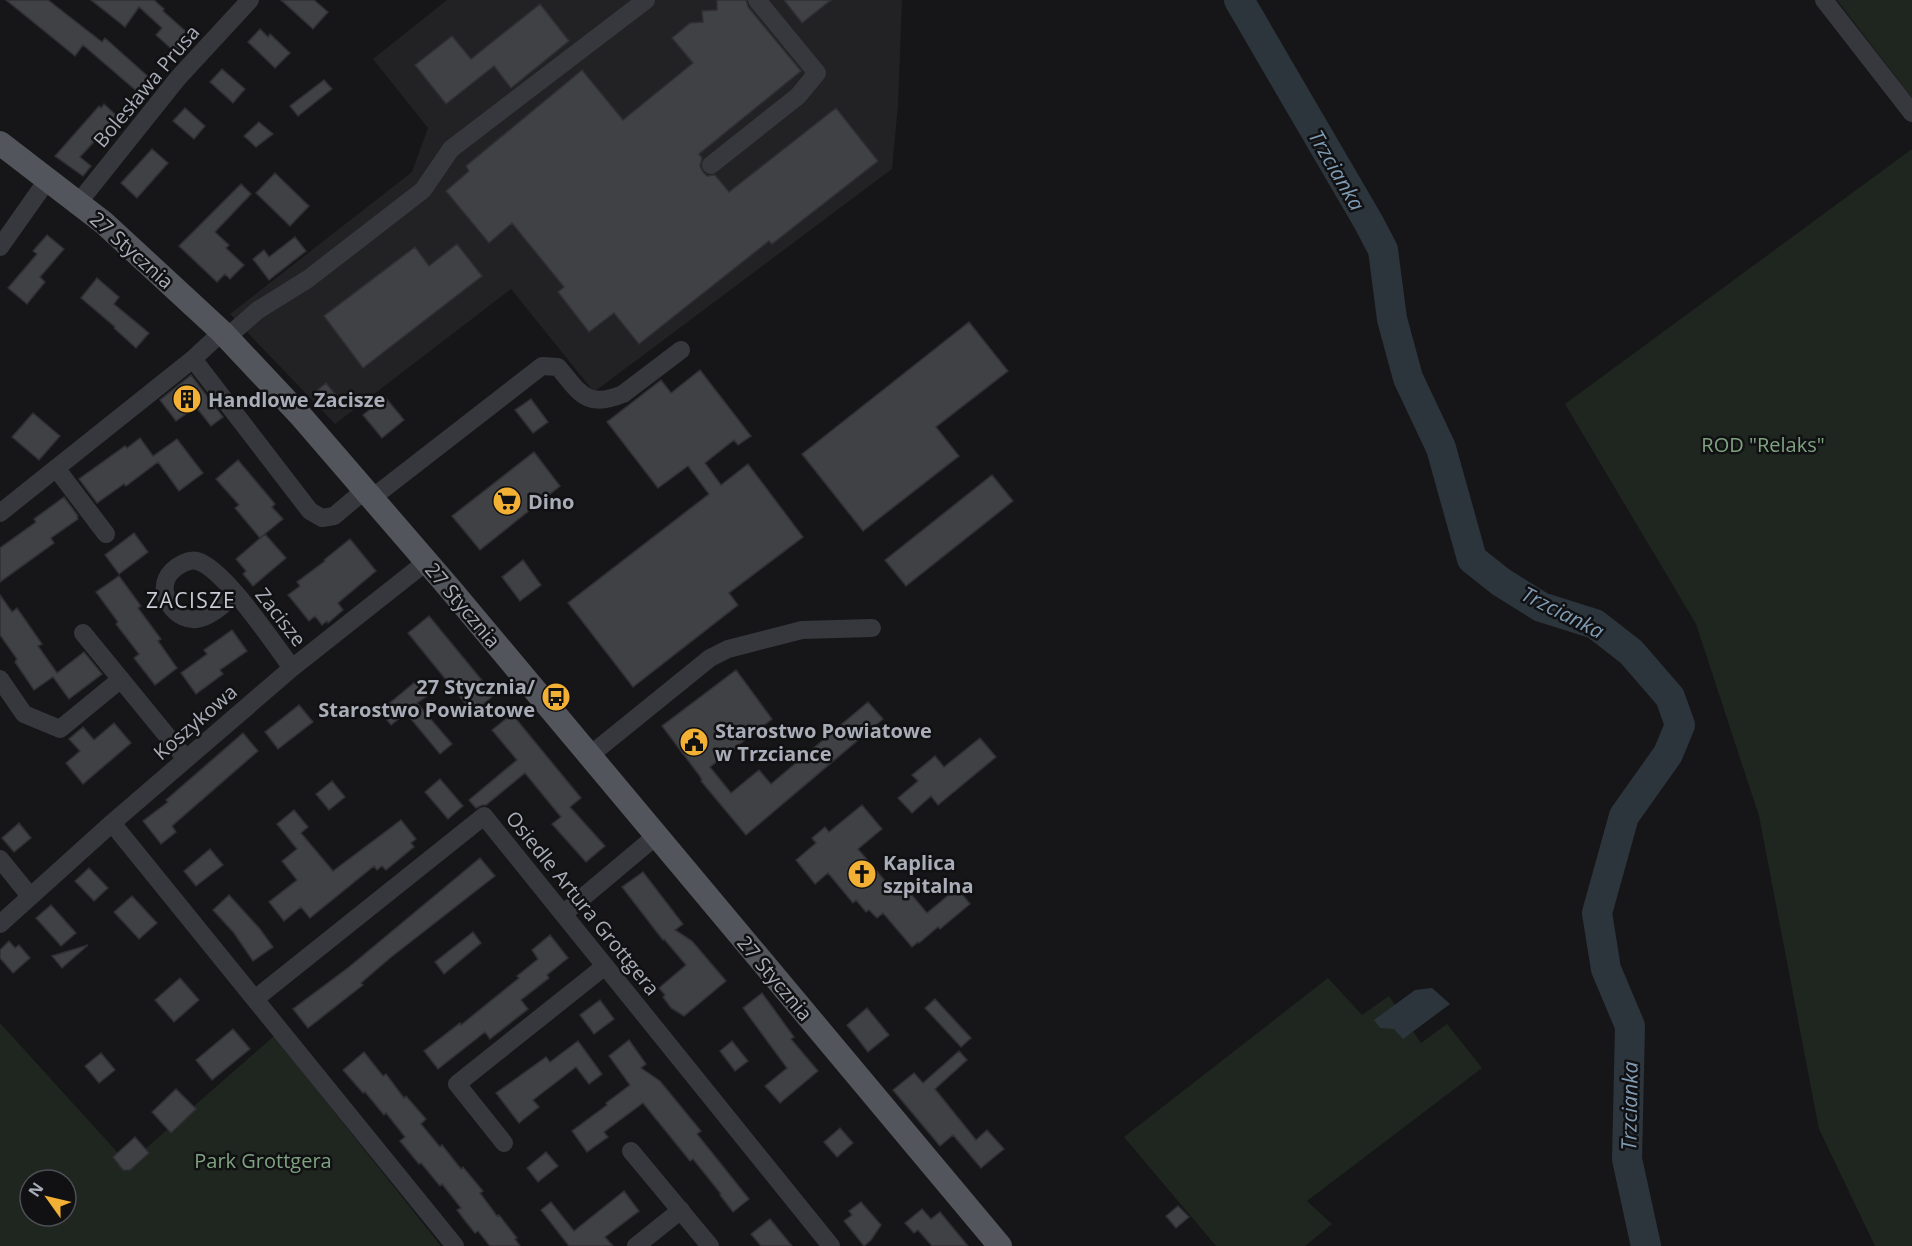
<svg xmlns="http://www.w3.org/2000/svg" width="1912" height="1246" viewBox="0 0 1912 1246" font-family="'Open Sans',sans-serif">
<rect width="100%" height="100%" fill="#161618"/>
<path fill="#222225" d="M 447,0 L 902,0 L 898,105 L 892,169 L 594,392 L 511,289 L 335,424 L 230,314 L 412,172 L 428,128 L 373,59 Z"/>
<path fill="#1e261f" fill-rule="evenodd" d="M 1837,0 L 1912,0 L 1912,98 Z
M 1912,149 L 1912,1246 L 1875,1246 L 1819,1129 L 1759,816 L 1696,624 L 1565,404 Z
M 1328,978 L 1362,1015 L 1389,996 L 1421,1043 L 1447,1024 L 1482,1068 L 1307,1201 L 1332,1224 L 1305,1246 L 1216,1246 L 1124,1137 Z
M 0,1023 L 128,1164 L 274,1036 L 441,1246 L 0,1246 ZM 30,1180 L 66,1180 L 66,1216 L 30,1216 Z"/>
<path fill="#2c353c" d="M 1432,988 L 1450,1004 L 1403,1039 L 1394,1029 L 1380,1028 L 1374,1020 L 1415,990 Z"/>
<g fill="none" stroke-linecap="round" stroke-linejoin="round">
<path stroke="#2c353c" stroke-width="30" d="M 1239,0 L 1369,223 L 1383,250 L 1392,319 L 1408,378 L 1441,448 L 1472,559 L 1501,582 L 1541,607 L 1595,624 L 1631,652 L 1670,697 L 1680,725 L 1668,754 L 1624,816 L 1597,913 L 1606,969 L 1630,1026 L 1627,1159 L 1646,1246"/>
</g>
<path fill="#404145" stroke="#303034" stroke-width="1.5" d="M 6,0 L 48,0 L 102,42 L 105,38 L 152,80 L 140,94 L 83,45 L 75,56 Z
M 91,0 L 154,0 L 164,9 L 163,11 L 191,36 L 176,53 L 156,35 L 162,28 L 139,7 L 125,27 Z
M 281,0 L 314,0 L 328,12 L 313,29 Z
M 717,0 L 746,0 L 748,7 L 801,71 L 699,154 L 702,158 L 700,166 L 703,172 L 707,176 L 715,175 L 729,192 L 836,108 L 878,161 L 772,244 L 769,241 L 639,344 L 614,313 L 589,332 L 558,292 L 564,287 L 512,223 L 489,243 L 446,191 L 469,171 L 466,166 L 582,70 L 623,120 L 693,63 L 672,38 L 690,23 L 703,22 L 702,11 L 717,10 Z
M 784,0 L 831,0 L 802,23 Z
M 540,4 L 569,41 L 511,88 L 494,66 L 446,104 L 415,65 L 452,36 L 471,59 Z
M 260,29 L 268,37 L 270,34 L 290,53 L 275,68 L 248,42 Z
M 222,69 L 245,89 L 233,103 L 210,82 Z
M 324,80 L 332,89 L 298,116 L 290,106 Z
M 104,104 L 119,118 L 104,134 L 102,133 L 80,157 L 91,166 L 83,176 L 55,156 L 99,106 L 101,108 Z
M 185,108 L 205,126 L 194,139 L 173,121 Z
M 259,122 L 273,134 L 256,147 L 244,136 Z
M 152,149 L 168,163 L 137,198 L 121,183 Z
M 275,173 L 309,206 L 290,226 L 256,193 Z
M 241,184 L 251,194 L 215,232 L 229,245 L 226,248 L 244,265 L 230,279 L 225,274 L 217,282 L 179,246 Z
M 47,235 L 64,249 L 40,277 L 45,282 L 27,304 L 8,288 L 37,254 L 33,251 Z
M 295,237 L 306,251 L 269,280 L 253,259 L 264,250 L 269,257 Z
M 457,244 L 482,276 L 363,368 L 324,316 L 415,247 L 429,266 Z
M 97,278 L 119,297 L 114,304 L 149,333 L 136,348 L 114,328 L 115,327 L 81,298 Z
M 969,322 L 1008,371 L 936,427 L 959,456 L 863,531 L 802,454 Z
M 700,370 L 751,436 L 738,445 L 734,440 L 705,463 L 721,485 L 748,464 L 803,537 L 729,593 L 738,605 L 633,687 L 568,603 L 709,494 L 688,466 L 658,488 L 607,422 L 661,380 L 671,393 Z
M 191,375 L 223,417 L 211,426 L 196,407 L 176,421 L 160,400 Z
M 326,383 L 335,394 L 324,404 L 314,393 Z
M 385,397 L 404,420 L 382,438 L 363,415 Z
M 531,399 L 548,422 L 533,433 L 515,410 Z
M 33,413 L 60,436 L 39,460 L 12,437 Z
M 140,438 L 153,456 L 177,439 L 203,473 L 179,491 L 158,462 L 126,486 L 124,484 L 97,503 L 79,479 L 125,446 L 127,448 Z
M 534,452 L 560,486 L 480,550 L 452,516 Z
M 238,460 L 275,504 L 272,507 L 283,519 L 260,538 L 235,508 L 239,505 L 216,479 Z
M 992,475 L 1013,501 L 906,586 L 885,560 Z
M 64,497 L 78,516 L 77,517 L 78,519 L 51,538 L 54,543 L 0,582 L 0,548 L 36,522 L 34,519 Z
M 134,533 L 148,552 L 119,574 L 105,555 Z
M 265,534 L 286,558 L 253,586 L 243,574 L 246,571 L 236,559 Z
M 350,539 L 376,571 L 338,603 L 343,610 L 328,623 L 327,621 L 322,625 L 315,616 L 309,621 L 288,595 L 300,586 L 297,582 L 325,561 L 324,560 Z
M 523,560 L 541,585 L 520,601 L 502,577 Z
M 119,576 L 141,606 L 138,608 L 161,639 L 158,641 L 177,668 L 155,685 L 134,658 L 139,654 L 116,624 L 118,622 L 96,592 Z
M 0,595 L 12,612 L 17,608 L 42,644 L 38,646 L 57,673 L 84,652 L 102,674 L 69,699 L 53,677 L 34,690 L 15,662 L 17,659 L 0,635 Z
M 429,616 L 494,695 L 473,713 L 408,633 Z
M 232,630 L 247,651 L 220,670 L 223,674 L 196,694 L 181,673 L 207,654 L 204,650 Z
M 736,670 L 772,719 L 710,767 L 731,793 L 759,770 L 771,784 L 868,702 L 883,719 L 746,835 L 701,781 L 702,780 L 699,775 L 662,726 Z
M 415,682 L 427,696 L 417,703 L 452,744 L 440,754 L 406,713 L 391,725 L 380,711 Z
M 299,705 L 313,722 L 278,749 L 265,732 Z
M 512,714 L 581,798 L 570,807 L 605,846 L 586,862 L 552,824 L 561,817 L 525,773 L 486,805 L 482,805 L 476,808 L 469,800 L 517,760 L 492,730 Z
M 114,723 L 131,743 L 83,784 L 66,763 L 80,751 L 69,739 L 83,727 L 94,740 Z
M 243,733 L 258,751 L 172,826 L 176,832 L 161,844 L 143,821 L 168,802 L 166,800 Z
M 980,738 L 996,757 L 938,805 L 931,796 L 912,813 L 898,798 L 918,781 L 912,775 L 935,756 L 944,767 Z
M 440,779 L 463,806 L 448,819 L 425,792 Z
M 332,781 L 345,797 L 329,810 L 316,794 Z
M 862,805 L 882,829 L 858,849 L 892,889 L 901,882 L 927,913 L 957,888 L 970,904 L 940,929 L 938,927 L 919,943 L 918,942 L 912,947 L 883,913 L 877,918 L 869,910 L 866,912 L 856,900 L 853,903 L 828,873 L 815,884 L 796,860 L 816,843 L 812,838 L 825,827 L 829,832 Z
M 294,810 L 308,827 L 301,833 L 333,871 L 401,820 L 416,839 L 411,843 L 414,847 L 386,870 L 382,866 L 377,870 L 374,866 L 310,918 L 301,907 L 284,921 L 269,902 L 297,880 L 282,861 L 297,849 L 277,824 Z
M 19,823 L 31,838 L 14,852 L 2,838 Z
M 210,849 L 223,865 L 196,886 L 184,871 Z
M 480,858 L 495,876 L 390,958 L 361,983 L 363,985 L 308,1028 L 293,1009 L 349,967 Z
M 89,868 L 108,888 L 94,901 L 75,881 Z
M 643,872 L 683,924 L 675,930 L 692,941 L 726,981 L 684,1016 L 671,1008 L 663,997 L 665,995 L 659,988 L 686,965 L 664,939 L 663,940 L 622,887 Z
M 229,895 L 260,929 L 273,947 L 253,961 L 234,933 L 213,910 Z
M 132,896 L 157,923 L 139,939 L 114,912 Z
M 51,905 L 76,933 L 61,946 L 36,918 Z
M 473,932 L 481,943 L 444,974 L 435,962 Z
M 550,935 L 568,958 L 547,975 L 549,978 L 521,1000 L 528,1009 L 490,1039 L 485,1032 L 438,1069 L 424,1051 L 460,1023 L 461,1025 L 519,978 L 517,976 L 538,959 L 532,950 Z
M 9,941 L 15,948 L 19,945 L 30,958 L 13,973 L 0,958 L 0,950 Z
M 88,945 L 62,968 L 52,956 Z
M 180,978 L 199,1000 L 174,1022 L 155,1000 Z
M 762,993 L 794,1037 L 791,1039 L 818,1071 L 780,1103 L 765,1086 L 787,1068 L 743,1008 Z
M 935,999 L 971,1038 L 961,1047 L 925,1008 Z
M 600,1000 L 614,1019 L 594,1034 L 580,1015 Z
M 867,1008 L 889,1035 L 868,1052 L 847,1025 Z
M 233,1029 L 250,1049 L 212,1080 L 196,1060 Z
M 629,1040 L 646,1064 L 641,1068 L 660,1081 L 701,1131 L 697,1134 L 749,1199 L 733,1212 L 720,1195 L 721,1194 L 693,1159 L 690,1161 L 643,1103 L 604,1132 L 608,1137 L 587,1152 L 572,1131 L 607,1105 L 606,1103 L 630,1085 L 609,1056 Z
M 578,1041 L 602,1074 L 589,1084 L 576,1067 L 533,1100 L 539,1107 L 519,1123 L 496,1093 L 546,1057 L 550,1062 Z
M 732,1041 L 748,1061 L 735,1071 L 720,1051 Z
M 959,1051 L 967,1060 L 935,1089 L 976,1140 L 987,1130 L 1004,1149 L 981,1168 L 953,1135 L 940,1146 L 893,1090 L 914,1073 L 923,1083 Z
M 364,1052 L 383,1076 L 386,1074 L 404,1098 L 406,1096 L 426,1119 L 421,1124 L 440,1147 L 442,1145 L 461,1169 L 463,1167 L 483,1191 L 480,1193 L 497,1216 L 499,1215 L 517,1238 L 515,1239 L 520,1246 L 490,1246 L 478,1231 L 475,1233 L 466,1222 L 457,1210 L 461,1208 L 442,1184 L 440,1186 L 421,1163 L 419,1164 L 400,1141 L 405,1137 L 386,1113 L 384,1115 L 365,1092 L 363,1093 L 343,1070 Z
M 101,1053 L 115,1070 L 99,1083 L 85,1066 Z
M 176,1089 L 196,1109 L 171,1133 L 152,1112 Z
M 840,1128 L 853,1143 L 837,1157 L 824,1142 Z
M 135,1137 L 149,1153 L 130,1170 L 123,1170 L 113,1157 Z
M 546,1152 L 558,1166 L 538,1182 L 527,1168 Z
M 624,1191 L 639,1211 L 605,1237 L 613,1246 L 569,1246 L 541,1210 L 551,1202 L 574,1231 Z
M 861,1202 L 881,1225 L 871,1240 L 864,1246 L 844,1221 L 852,1215 L 849,1211 Z
M 1178,1206 L 1189,1217 L 1176,1228 L 1166,1216 Z
M 922,1209 L 931,1219 L 940,1212 L 968,1246 L 932,1246 L 918,1230 L 914,1233 L 905,1223 Z
M 770,1219 L 792,1246 L 761,1246 L 751,1234 Z"/>
<g fill="none" stroke-linecap="round" stroke-linejoin="round">
<path stroke="#37383d" stroke-width="18" d="M 1824,0 L 1912,113
M 711,165 L 798,96 L 817,73 L 757,0
M 79,202 L 178,78 L 250,0
M 0,247 L 48,179
M 227,337 L 258,310 L 308,279 L 423,190 L 451,149 L 646,0
M 193,359 L 222,332
M 56,468 L 106,534
M 372,498 L 542,366 L 558,367 C 580,393 586,409 623,394 L 681,350
M 0,513 L 193,359 L 310,511 L 322,518 L 334,516 L 365,490
M 235,594 C 225,603 214,614 201,618 C 177,626 152,591 172,571 C 178,565 189,559 197,561 C 224,568 274,644 292,668
M 83,633 L 186,759
M 0,679 L 24,714 L 60,729 L 121,679
M 589,756 L 710,658 L 728,649 L 802,630 L 872,628
M 112,823 L 455,1246
M 0,859 L 30,896
M 563,914 L 656,836
M 0,924 L 112,823 L 292,668 L 426,562
M 255,999 L 484,816 L 831,1246
M 504,1143 L 457,1084 L 605,966
M 631,1151 L 710,1246
M 636,1246 L 681,1210"/>
<path stroke="#53555c" stroke-width="24" d="M 0,143 L 104,223 L 222,332 L 300,415 L 452,591 L 1000,1246"/>
</g>
<defs>
<g id="building-disc" transform="scale(1.5)"><circle r="9.5" fill="#f2b134" stroke="#111113"/><path d="M-4-6H4V6H1V3H-1V6H-4ZM-2.5-4.3h1.7v1.8h-1.7ZM.8-4.3h1.7v1.8H.8ZM-2.5-1h1.7V.8h-1.7ZM.8-1h1.7V.8H.8Z" fill="#111"/></g>
<g id="supermarket-disc" transform="scale(1.5)"><circle r="9.5" fill="#f2b134" stroke="#111113"/><path d="M-6-5.5h2.5l.6 2H6L4.5 2H-2.5L-4.4-4H-6ZM-1.5 3.2a1.3 1.3 0 1 0 .1 0ZM3 3.2a1.3 1.3 0 1 0 .1 0Z" fill="#111"/></g>
<g id="bus-disc" transform="scale(1.5)"><circle r="9.5" fill="#f2b134" stroke="#111113"/><path d="M-5-6H5V4H4V6H2V4H-2V6H-4V4H-5ZM-3.5-4V0h7V-4ZM-3.5 1.2v1.5H-2V1.2ZM2 1.2v1.5H3.5V1.2Z" fill="#111"/></g>
<g id="civic-disc" transform="scale(1.5)"><circle r="9.5" fill="#f2b134" stroke="#111113"/><path d="M-.6-6.5H3V-4.5H.6V-3L4-1V1h2V6H-6V1h2V-1L-.6-3ZM-1.2 2.5V6h2.4V2.5Z" fill="#111"/></g>
<g id="church-disc" transform="scale(1.5)"><circle r="9.5" fill="#f2b134" stroke="#111113"/><path d="M-1.2-6h2.4v3.5h3.3v2.4h-3.3V6h-2.4V-.1h-3.3v-2.4h3.3Z" fill="#111"/></g>
</defs>
<g fill-rule="evenodd">
<use href="#building-disc" x="187" y="399"/>
<use href="#supermarket-disc" x="507" y="501"/>
<use href="#bus-disc" x="556" y="697"/>
<use href="#civic-disc" x="694" y="742"/>
<use href="#church-disc" x="862" y="874"/>
</g>
<g text-anchor="middle" dominant-baseline="central" stroke-width="5" stroke-linejoin="round" paint-order="stroke">
<g font-size="20" fill="#a8adb8" stroke="#111113">
<text transform="translate(146 86) rotate(-50)">Bolesława Prusa</text>
<text transform="translate(132 250) rotate(42)">27 Stycznia</text>
<text transform="translate(463 605) rotate(50)">27 Stycznia</text>
<text transform="translate(281 617) rotate(52)">Zacisze</text>
<text transform="translate(195 722) rotate(-41)">Koszykowa</text>
<text transform="translate(583 903) rotate(51)">Osiedle Artura Grottgera</text>
<text transform="translate(775 978) rotate(50)">27 Stycznia</text>
</g>
<g font-size="20" font-weight="bold" fill="#a8adb8" stroke="#111113" text-anchor="start">
<text x="208" y="399">Handlowe Zacisze</text>
<text x="528" y="501">Dino</text>
<text x="535" y="686" text-anchor="end">27 Stycznia/<tspan x="535" dy="23">Starostwo Powiatowe</tspan></text>
<text x="715" y="730">Starostwo Powiatowe<tspan x="715" dy="23">w Trzciance</tspan></text>
<text x="883" y="862">Kaplica<tspan x="883" dy="23">szpitalna</tspan></text>
</g>
<g font-size="20" fill="#7fa381" stroke="#111113">
<text x="1763" y="444">ROD "Relaks"</text>
<text x="263" y="1160">Park Grottgera</text>
</g>
<g font-size="21" font-style="italic" fill="#7f9bb3" stroke="#111113">
<text transform="translate(1337 170) rotate(60)">Trzcianka</text>
<text transform="translate(1563 612) rotate(27)">Trzcianka</text>
<text transform="translate(1629 1106) rotate(-89)">Trzcianka</text>
</g>
<g font-size="21" letter-spacing="1.5" fill="#c9ccd4" stroke="#111113">
<text x="191" y="600">ZACISZE</text>
</g>
</g>
<g transform="translate(48 1198) rotate(304)"><circle r="28" fill="#111113" stroke="#4d4f55" stroke-width="1.5"/>
<path d="M0-4.5L10 22L0 15L-10 22Z" fill="#f2b134"/>
<text y="-9" font-size="16" font-weight="bold" text-anchor="middle" fill="#a8adb8">N</text>
</g>
</svg>
